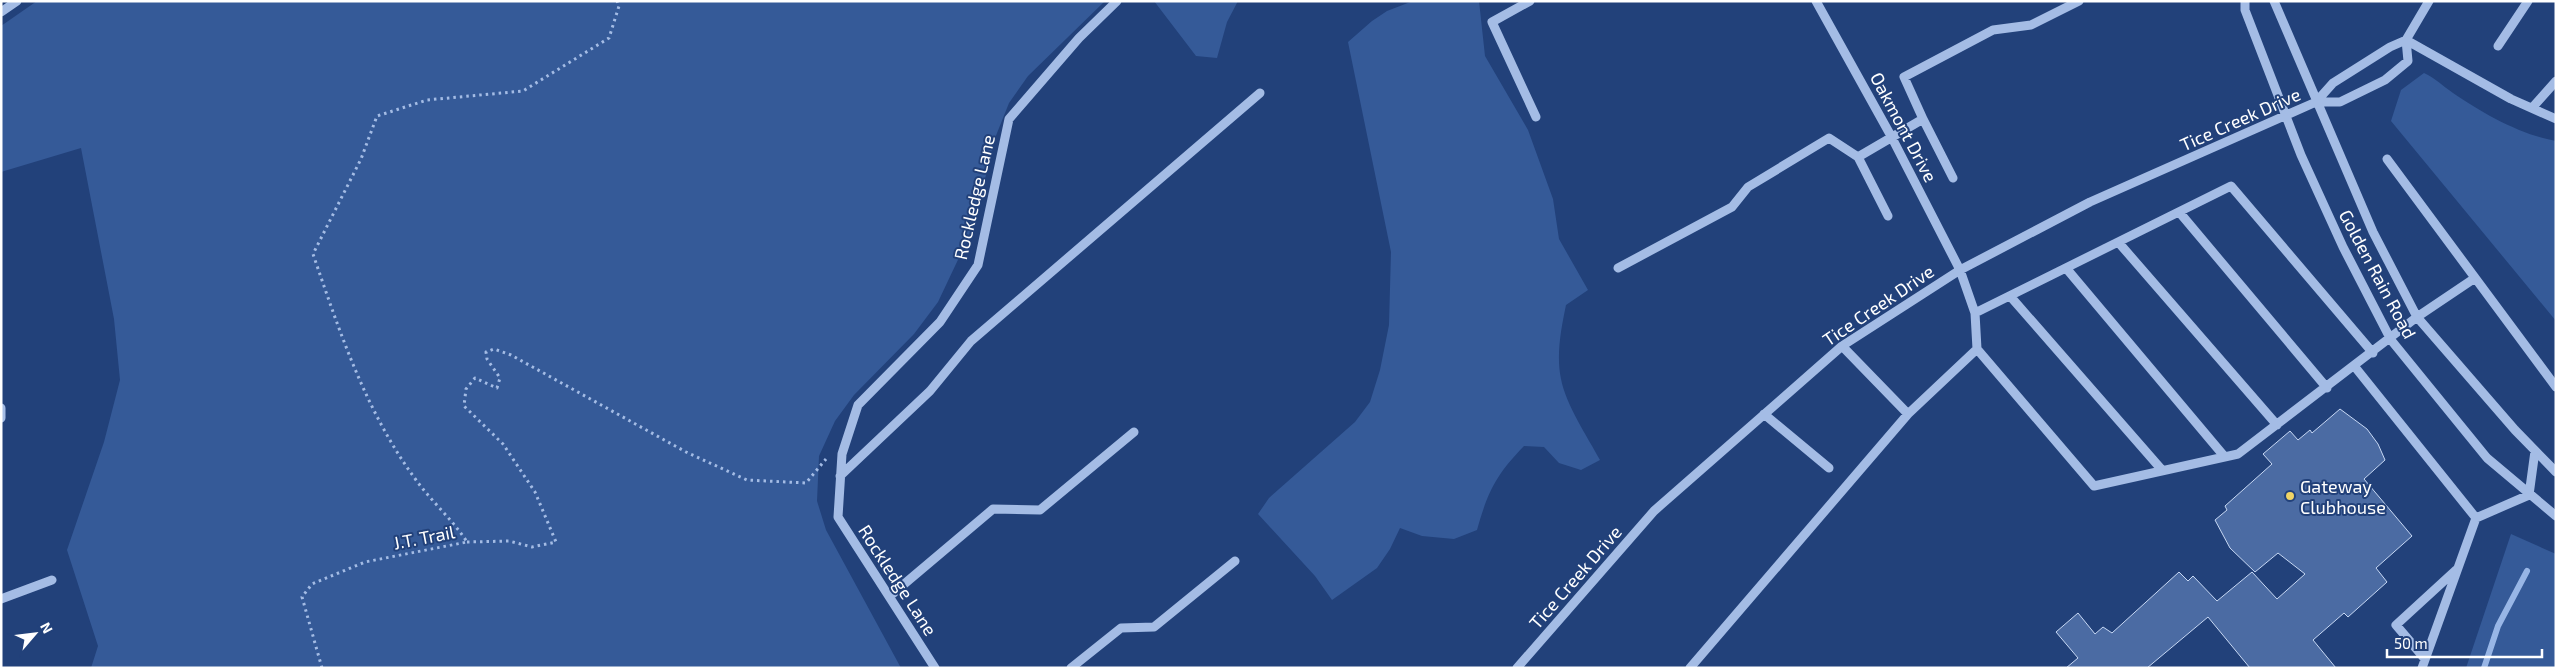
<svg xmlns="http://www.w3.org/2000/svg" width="2557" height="669" viewBox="0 0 2557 669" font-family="'Exo 2',sans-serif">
<rect width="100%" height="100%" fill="#22417a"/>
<path fill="#355a98" d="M 37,1 L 1105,1 L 1028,76 L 1009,103 L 995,138 L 973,228 L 938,302 L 914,334 L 854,395 L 835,421 L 819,456 L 817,501 L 826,530 L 901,668 L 91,668 L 98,646 L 67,550 L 104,442 L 120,380 L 114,319 L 81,148 L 1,172 L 1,26 Z
M 1154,1 L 1238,1 L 1227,22 L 1217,58 L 1196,56 Z
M 1413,1 L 1479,1 L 1485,56 L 1528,130 L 1553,199 L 1559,239 L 1588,290 L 1566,305 C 1561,329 1556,355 1561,379 C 1566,405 1587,436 1600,460 L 1581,470 L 1559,463 L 1544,447 L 1524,446 C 1496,475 1488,491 1477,530 L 1454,539 L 1422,536 L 1400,528 L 1390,549 L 1377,568 L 1332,600 L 1315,576 L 1258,514 L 1269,498 L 1355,422 L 1370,402 L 1380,370 L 1389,325 L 1391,252 L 1348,42 L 1372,21 L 1387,11 Z
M 2424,73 C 2435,78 2443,86 2453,93 C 2482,113 2521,135 2556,141 L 2556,321 L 2391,121 L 2401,90 Z
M 2511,534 L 2556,554 L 2556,668 L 2466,668 Z"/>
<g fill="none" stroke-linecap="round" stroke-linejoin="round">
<path stroke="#98b6e6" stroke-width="6" d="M 2484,668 L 2498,626 L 2527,571"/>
</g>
<path fill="#4b6ba3" stroke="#c7d8f4" d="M 2340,409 L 2367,429 L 2378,444 L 2385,460 L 2364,479 L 2412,536 L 2376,568 L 2387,582 L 2348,617 L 2344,613 L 2313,640 L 2336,668 L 2250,668 L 2208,617 L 2147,668 L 2066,668 L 2078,658 L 2056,632 L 2078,613 L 2095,634 L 2103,627 L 2112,633 L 2179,572 L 2188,581 L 2193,576 L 2217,601 L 2252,572 L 2277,599 L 2305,574 L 2278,553 L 2255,572 L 2230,548 L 2215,520 L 2227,510 L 2225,506 L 2272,464 L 2263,454 L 2290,431 L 2298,440 L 2310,430 L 2312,433 Z"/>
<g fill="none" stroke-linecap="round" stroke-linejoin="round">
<path stroke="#a4bce5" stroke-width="3" stroke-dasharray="2.5 4" stroke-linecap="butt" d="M 467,542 L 509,541 L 532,547 L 556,542 L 535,492 L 503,444 L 464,406 L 466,389 L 475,378 L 497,388 L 500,378 L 487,359 L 486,352 L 494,349 L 511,355 L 686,452 L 747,480 L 806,483 L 826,459
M 322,668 L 302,597 L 312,584 L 365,562 L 467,542 C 452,519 432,502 416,480 C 366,412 340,333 313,254 L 361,159 L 377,116 L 427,100 L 523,91 L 609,38 L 619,6 L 617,1"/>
<path stroke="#a4bce5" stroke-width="9" d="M 1530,1 L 1492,22 L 1536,117
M 1816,1 L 1891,136 L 1960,270 L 1975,313 L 2231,186 L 2373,353
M 2245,1 L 2245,10 L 2301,155 L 2343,247 L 2391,340 L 2487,458 L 2556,516
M 2274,1 L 2373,232 L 2417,317 L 2515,430 L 2556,472
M 1,12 L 17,1
M 2406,40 L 2511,99 L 2556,119
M 2498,46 L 2528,1
M 2316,102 L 2340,102 L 2385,80 L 2408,61 L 2406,40
M 2532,108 L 2556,81
M 1923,119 L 1953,178
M 1858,157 L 1888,216
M 2387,159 L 2556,387
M 2180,213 L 2327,388
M 2119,243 L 2277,425
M 1618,268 L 1732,207 L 1748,187 L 1829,138 L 1858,157 L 1923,119 L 1904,77 L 1993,30 L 2031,25 L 2079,1
M 2066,268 L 2224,456
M 2010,296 L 2162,470
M 1975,313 L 1977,349 L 2094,486 L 2238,454 L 2417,317 L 2475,278
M 1842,346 L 1908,414
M 2355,367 L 2476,518 L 2529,495 L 2535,451
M 1,408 L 1,418
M 1764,414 L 1829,468
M 840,476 L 930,391 L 971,341 L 1260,93
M 890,596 L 993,509 L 1040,510 L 1134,432
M 1,599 L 52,580
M 2425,659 L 2396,625 L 2456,570
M 935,668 L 838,517 L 842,454 L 858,405 L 940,322 L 978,265 L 1009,119 L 1079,38 L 1117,1
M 1071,668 L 1121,628 L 1154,627 L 1235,561
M 1517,668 L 1654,511 L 1842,346 L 1960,270 L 2090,202 L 2316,102 L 2333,83 L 2390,47 L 2406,40 L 2429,1
M 1690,668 L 1908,414 L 1977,349
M 2422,668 L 2476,518"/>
</g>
<circle fill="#f0d466" stroke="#22417a" stroke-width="2" cx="2290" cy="496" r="5"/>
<g text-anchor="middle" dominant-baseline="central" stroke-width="4" stroke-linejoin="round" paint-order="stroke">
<g font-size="18" fill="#fff" stroke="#22417a">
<text transform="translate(2240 119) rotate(-24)">Tice Creek Drive</text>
<text transform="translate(1904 127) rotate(62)">Oakmont Drive</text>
<text transform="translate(974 197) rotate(-77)">Rockledge Lane</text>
<text transform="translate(2378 274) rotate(62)">Golden Rain Road</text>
<text transform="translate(1878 305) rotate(-34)">Tice Creek Drive</text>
<text transform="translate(424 537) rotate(-11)">J.T. Trail</text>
<text transform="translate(1575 577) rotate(-49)">Tice Creek Drive</text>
<text transform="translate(898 580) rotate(57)">Rockledge Lane</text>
</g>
<g font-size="18" fill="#fff" stroke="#22417a" text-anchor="start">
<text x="2300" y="486">Gateway<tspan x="2300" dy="21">Clubhouse</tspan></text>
</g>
</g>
<rect width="2557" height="669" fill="none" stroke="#ffffff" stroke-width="5"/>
<g transform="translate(35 634) rotate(62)" stroke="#22417a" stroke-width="4" paint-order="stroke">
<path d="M0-4L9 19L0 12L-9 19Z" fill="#ffffff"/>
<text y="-8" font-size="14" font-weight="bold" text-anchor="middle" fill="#ffffff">N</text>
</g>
<path d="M2387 649v8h155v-8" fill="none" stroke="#ffffff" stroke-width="2.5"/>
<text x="2394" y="649" font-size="15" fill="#ffffff" stroke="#22417a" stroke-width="4" paint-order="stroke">50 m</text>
</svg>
